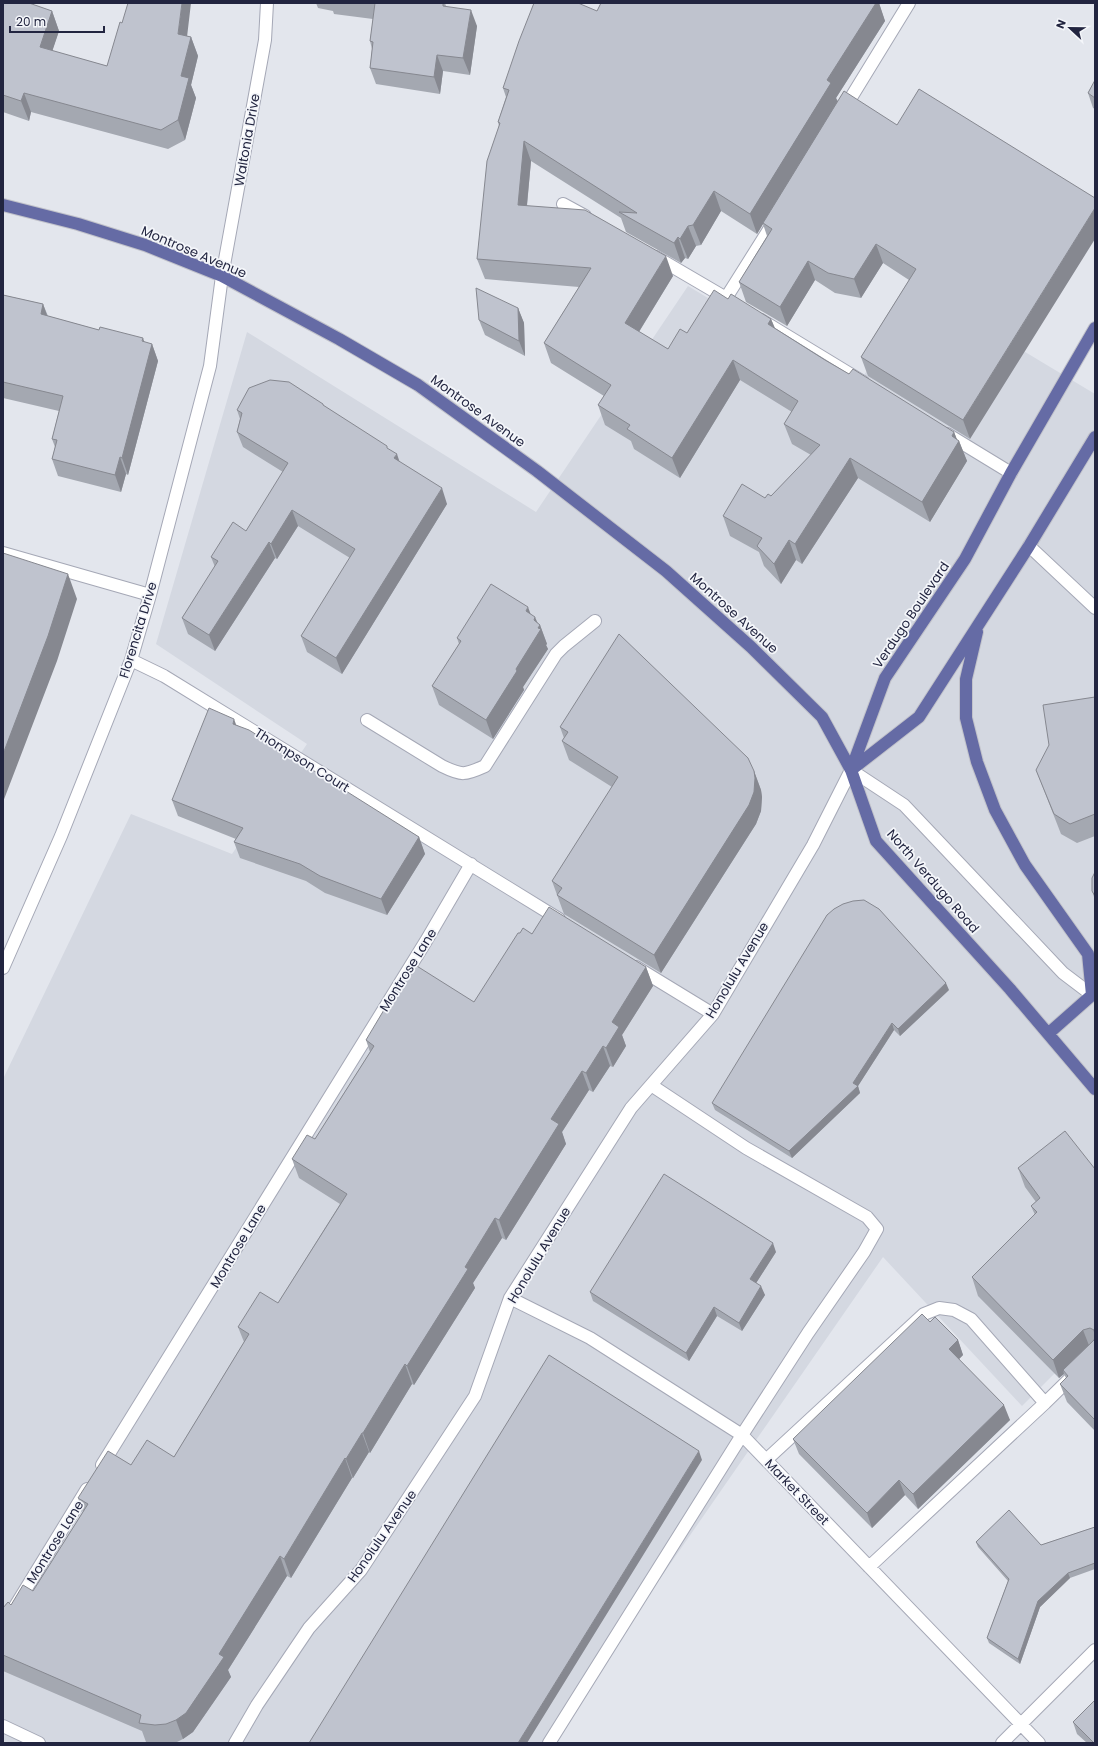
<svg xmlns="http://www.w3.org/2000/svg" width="1098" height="1746" viewBox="0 0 1098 1746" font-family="Poppins,sans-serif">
<rect width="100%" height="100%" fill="#e3e6ed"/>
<path fill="#d4d8e1" d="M 688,286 L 857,387 L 917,287 L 1095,394 L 1095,1333 L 1022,1406 L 883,1257 L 546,1743 L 3,1743 L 3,1079 L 131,814 L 232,854 L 307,744 L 156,644 L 247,332 L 536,512 Z"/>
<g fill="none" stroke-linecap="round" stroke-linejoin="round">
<g stroke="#a5a8b6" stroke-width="14">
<path id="minor" d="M 844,109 L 909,3
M 563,204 L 585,216
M 656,257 L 726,298
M 726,298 L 775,220
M 761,320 L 863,382
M 947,434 L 1011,473
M 1029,546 L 1095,608
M 3,553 L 150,595
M 131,660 L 164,676 L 559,919
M 367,720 L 442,766 C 462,776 465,775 485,766 L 556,654 L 564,646 L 595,621
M 636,967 L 713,1014
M 3,968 L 61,836 L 131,660 L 150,595 L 210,366 L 222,276 L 265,40 L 267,3
M 510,1298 L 590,1338 L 742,1435 L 1039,1743
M 766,1460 L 924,1314 L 939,1308 L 954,1310 L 971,1319 L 1045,1403
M 102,1465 L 426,941 L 471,864
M 869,1567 L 1045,1403 L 1095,1354
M 3,1626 L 87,1489
M 3,1726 L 39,1743
M 235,1743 L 257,1705 L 309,1628 L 361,1570 L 475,1396 L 510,1298 L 631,1108 L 713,1014 L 813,845 L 851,770 L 904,805 L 1063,973 L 1092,995
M 549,1743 L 742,1435 L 808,1333 L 864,1252 L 877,1229 L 867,1217 L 746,1148 L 651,1085
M 1002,1743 L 1095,1650"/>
</g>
<g stroke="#c1c2ca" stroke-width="14">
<path id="major" d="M 3,205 L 78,224 L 145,245 L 222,276 L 339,339 L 418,385 L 537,471 L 666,571 L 751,647 L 822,717 L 851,770 L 876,841 L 1010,989 L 1095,1089
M 977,632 L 966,679 L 966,718 L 977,762 L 995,810 L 1025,865 L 1088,954 L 1092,995
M 851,770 L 885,678 L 965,559 L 1011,473 L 1095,328
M 851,770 L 919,717 L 1029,546 L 1095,437
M 1049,1033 L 1092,995"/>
</g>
<use href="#minor" stroke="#fff" stroke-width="12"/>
<use href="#major" stroke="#656ba5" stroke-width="12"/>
</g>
<path fill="#a4a8b1" d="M 3,3 L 52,11 L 59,31 L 52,51 L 107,66 L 187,36 L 191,37 L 198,56 L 191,85 L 196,98 L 185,140 L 168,149 L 31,112 L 29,121 L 3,112 Z
M 316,3 L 445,3 L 446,6 L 477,26 L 470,75 L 443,71 L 440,94 L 376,84 L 370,68 L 372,49 L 370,41 L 373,19 L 334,14 L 333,11 L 318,8 Z
M 601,3 L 879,3 L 885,21 L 836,98 L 838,101 L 897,125 L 970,439 L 868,376 L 861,357 L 909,280 L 883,263 L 861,298 L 835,293 L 815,280 L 787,326 L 746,302 L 739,282 L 767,236 L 763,224 L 757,234 L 721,211 L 701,245 L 696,246 L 688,259 L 685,258 L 681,263 L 626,232 L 621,218 L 531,161 L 527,206 L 673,276 L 639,332 L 668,349 L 728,299 L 771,319 L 775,328 L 849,374 L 954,432 L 957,440 L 959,441 L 967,461 L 930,522 L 858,478 L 802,564 L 796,560 L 781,584 L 764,566 L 759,552 L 730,536 L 723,516 L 765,498 L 771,496 L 811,455 L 792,444 L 784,424 L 792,412 L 740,380 L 680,478 L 634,449 L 631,441 L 605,425 L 598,405 L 604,396 L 551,363 L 544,343 L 579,287 L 485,279 L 477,259 L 499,126 L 498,122 L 506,97 L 503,88 L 597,11 Z
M 1095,80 L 1095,109 L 1093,108 L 1088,93 Z
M 3,295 L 43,304 L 48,316 L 99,330 L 152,344 L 158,361 L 128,475 L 126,474 L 121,492 L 58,476 L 52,459 L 55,447 L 52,439 L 59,411 L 3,398 Z
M 518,308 L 524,323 L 525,356 L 485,335 L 479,320 Z
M 324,406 L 388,449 L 400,462 L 447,504 L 342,674 L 307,652 L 301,636 L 350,558 L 298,526 L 277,559 L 275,558 L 215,651 L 188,634 L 182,618 L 215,567 L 211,557 L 246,531 L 283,472 L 243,447 L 237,432 L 240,419 L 237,410 Z
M 531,615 L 537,623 L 540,625 L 547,644 L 546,645 L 548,649 L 523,687 L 524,690 L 493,739 L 439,705 L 432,686 L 459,644 L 457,638 Z
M 1095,697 L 1095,836 L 1077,843 L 1061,834 L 1036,770 Z
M 237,725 L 419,837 L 425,854 L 387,915 L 325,893 L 306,881 L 240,858 L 234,842 L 236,839 L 178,816 L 172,800 Z
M 560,727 L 754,771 L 761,790 L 762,797 L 761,811 L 756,824 L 661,973 L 564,914 L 552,881 L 612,787 L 569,760 L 562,741 L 564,738 Z
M 1095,872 L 1095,900 L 1092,891 Z
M 520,933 L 532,934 L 646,967 L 653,986 L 622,1035 L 626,1046 L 613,1067 L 610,1066 L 593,1092 L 589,1090 L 562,1132 L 566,1144 L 506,1240 L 502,1238 L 473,1283 L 475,1288 L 414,1385 L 412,1384 L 370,1453 L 369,1452 L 353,1478 L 352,1478 L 291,1578 L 287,1576 L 228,1670 L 231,1677 L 193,1732 L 183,1739 L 175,1743 L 152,1743 L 146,1742 L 142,1731 L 3,1671 L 3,1608 L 11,1605 L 33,1591 L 83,1512 L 78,1498 L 131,1465 L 174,1457 L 244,1342 L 238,1327 L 278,1303 L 340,1204 L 299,1178 L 292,1159 L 315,1139 L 370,1052 L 366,1040 L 474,1002 Z
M 949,990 L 900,1036 L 894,1030 L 858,1086 L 860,1093 L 792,1158 L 715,1110 L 712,1103 Z
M 1018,1168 L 1095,1169 L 1095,1431 L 1067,1402 L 1060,1384 L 1066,1378 L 1064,1374 L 1059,1378 L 978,1296 L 972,1277 L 1035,1215 L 1031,1206 L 1036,1202 L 1025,1187 Z
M 776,1252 L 756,1283 L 765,1295 L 742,1331 L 717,1316 L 689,1361 L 593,1301 L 590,1292 Z
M 930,1322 L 958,1340 L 963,1355 L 959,1359 L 1010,1420 L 918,1509 L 905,1495 L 872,1528 L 799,1454 L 793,1439 Z
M 1095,1527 L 1095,1569 L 1070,1578 L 1040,1607 L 1020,1664 L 989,1643 L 987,1638 L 1008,1581 L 978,1547 L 976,1542 L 1041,1545 Z
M 1073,1722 L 1095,1743 L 1087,1743 L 1077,1734 Z"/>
<path fill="#868890" d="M 182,3 L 191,3 L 185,54 L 178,34 Z
M 876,3 L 879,3 L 885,21 L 836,98 L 838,103 L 763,223 L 763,224 L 757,234 L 750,214 L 827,80 Z
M 471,10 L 477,26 L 470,75 L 463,58 Z
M 52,11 L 59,31 L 47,67 L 40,47 Z
M 191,37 L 198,56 L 191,85 L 196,98 L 185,140 L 178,120 L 181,76 Z
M 437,55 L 443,71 L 440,94 L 434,77 Z
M 24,93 L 31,112 L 29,121 L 21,101 Z
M 524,141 L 531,161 L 525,225 L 518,205 Z
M 714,191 L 721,211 L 701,245 L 693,225 Z
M 1095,208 L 1095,239 L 970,439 L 963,420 Z
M 688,226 L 696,246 L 688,259 L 680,239 Z
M 678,237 L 685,258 L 681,263 L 674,243 Z
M 876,244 L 883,263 L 861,298 L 854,279 Z
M 666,256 L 673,276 L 632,343 L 625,323 Z
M 808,261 L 815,280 L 787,326 L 780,307 Z
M 43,304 L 49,321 L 41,314 Z
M 518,308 L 524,323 L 525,356 L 519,341 Z
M 771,319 L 779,339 L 768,324 Z
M 143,338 L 149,355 L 152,344 L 158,361 L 128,475 L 122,458 Z
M 733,360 L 740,380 L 680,478 L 672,458 Z
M 954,432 L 958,442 L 959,441 L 967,461 L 930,522 L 922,502 L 952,436 Z
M 397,454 L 402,469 L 394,458 Z
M 120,457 L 126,474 L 121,492 L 115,475 Z
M 850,458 L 858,478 L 802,564 L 795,544 Z
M 442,488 L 447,504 L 342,674 L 336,658 Z
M 292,510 L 298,526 L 277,559 L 271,544 Z
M 789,540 L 796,560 L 781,584 L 774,564 Z
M 269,542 L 275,558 L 215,651 L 209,635 Z
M 68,574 L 77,599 L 57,661 L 3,802 L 3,754 Z
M 528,607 L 535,626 L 526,611 Z
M 535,617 L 539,626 L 540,625 L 547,644 L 546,645 L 548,649 L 523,687 L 524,690 L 493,739 L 486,720 L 516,669 L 534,620 Z
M 234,719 L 240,735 L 233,724 Z
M 754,771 L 761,790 L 762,797 L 761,811 L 756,824 L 661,973 L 654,955 Z
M 419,837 L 425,854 L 387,915 L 381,899 Z
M 646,967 L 653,986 L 622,1035 L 626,1046 L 613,1067 L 606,1048 L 612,1022 Z
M 946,983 L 949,990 L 900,1036 L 898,1029 Z
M 892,1023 L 894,1030 L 858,1086 L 860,1093 L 792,1158 L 789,1151 L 853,1083 Z
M 603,1046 L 610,1066 L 593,1092 L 586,1073 Z
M 582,1071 L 589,1090 L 562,1132 L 566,1144 L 506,1240 L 499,1220 L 551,1119 Z
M 495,1218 L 502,1238 L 473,1283 L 475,1288 L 414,1385 L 407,1366 L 465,1267 Z
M 773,1243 L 776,1252 L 753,1288 L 750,1279 Z
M 761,1286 L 765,1295 L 742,1331 L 739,1323 Z
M 714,1307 L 717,1316 L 689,1361 L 686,1353 Z
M 1083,1330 L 1090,1348 L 1063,1370 L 1064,1374 L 1059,1378 L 1053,1360 Z
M 958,1340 L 963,1355 L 954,1364 L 949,1349 Z
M 405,1364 L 412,1384 L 370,1453 L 363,1433 Z
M 1004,1405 L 1010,1420 L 918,1509 L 913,1494 Z
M 362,1433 L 369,1452 L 353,1478 L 346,1459 Z
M 699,1451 L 702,1460 L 527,1743 L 518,1743 Z
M 345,1458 L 352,1478 L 291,1578 L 284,1559 Z
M 899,1480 L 905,1495 L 872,1528 L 867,1513 Z
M 280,1556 L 287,1576 L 228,1670 L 231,1677 L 193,1732 L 183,1739 L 176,1720 Z
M 1068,1573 L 1070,1578 L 1040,1607 L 1020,1664 L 1018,1659 L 1038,1601 Z"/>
<path fill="#bfc3ce" stroke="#868890" d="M 3,3 L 29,3 L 52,11 L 40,47 L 107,66 L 120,22 L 122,23 L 128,3 L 182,3 L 178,34 L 191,37 L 181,76 L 189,78 L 178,120 L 161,130 L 24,93 L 21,101 L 3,95 Z
M 372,3 L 443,3 L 443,6 L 471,10 L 463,58 L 437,55 L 434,77 L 370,68 L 373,42 L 370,41 L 375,3 Z
M 534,3 L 578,3 L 597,11 L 601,3 L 876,3 L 827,80 L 831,83 L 750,214 L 714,191 L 693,225 L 688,226 L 680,239 L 678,237 L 674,243 L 619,212 L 637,213 L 524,141 L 518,205 L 585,210 L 666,256 L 625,323 L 668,349 L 680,329 L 687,333 L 714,290 L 728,299 L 731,294 L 771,319 L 768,324 L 825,360 L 849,374 L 853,369 L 954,432 L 952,436 L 959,441 L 922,502 L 850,458 L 795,544 L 789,540 L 774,564 L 757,546 L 762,538 L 723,516 L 742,484 L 765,498 L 768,494 L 771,496 L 820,445 L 784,424 L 798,401 L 733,360 L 672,458 L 627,429 L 630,425 L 598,405 L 611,385 L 544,343 L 591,268 L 477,259 L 487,161 L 500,123 L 498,122 L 509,90 L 503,88 L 519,41 Z
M 1095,80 L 1095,98 L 1088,93 Z
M 919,89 L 1095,198 L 1095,208 L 963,420 L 861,357 L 916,269 L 876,244 L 854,279 L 828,273 L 808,261 L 780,307 L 739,282 L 772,229 L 763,223 L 844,91 L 897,125 Z
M 476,288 L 518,308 L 519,341 L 479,320 Z
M 3,295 L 43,304 L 41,314 L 99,330 L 100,327 L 143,338 L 142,341 L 152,344 L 122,458 L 120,457 L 115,475 L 52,459 L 57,440 L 52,439 L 63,396 L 3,382 Z
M 270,380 L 289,382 L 323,404 L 323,405 L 387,446 L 387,448 L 397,454 L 394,458 L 442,488 L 336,658 L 301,636 L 355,549 L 292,510 L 271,544 L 269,542 L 209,635 L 182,618 L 218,561 L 211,557 L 233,522 L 246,531 L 288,463 L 237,432 L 242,413 L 237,410 L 249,388 Z
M 3,553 L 68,574 L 48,636 L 3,754 Z
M 491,584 L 528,607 L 526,611 L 535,617 L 534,620 L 540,625 L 538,628 L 541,629 L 516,669 L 517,671 L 486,720 L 432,686 L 461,641 L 457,638 Z
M 619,634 L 748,758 L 754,771 L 755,778 L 754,792 L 749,805 L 654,955 L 557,895 L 562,888 L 552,881 L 618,777 L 562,741 L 568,732 L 560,727 Z
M 1095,697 L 1095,814 L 1070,824 L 1054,814 L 1036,770 L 1049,745 L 1043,705 Z
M 209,708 L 234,719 L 233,724 L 249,730 L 419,837 L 381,899 L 320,876 L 300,864 L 234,842 L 243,828 L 172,800 Z
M 1095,872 L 1095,896 L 1092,891 L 1092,878 Z
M 864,900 L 879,909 L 946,983 L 898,1029 L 892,1023 L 853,1083 L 858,1086 L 789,1151 L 712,1103 L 827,915 L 834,909 L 843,904 L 853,901 Z
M 549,907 L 646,967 L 612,1022 L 619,1027 L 606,1048 L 603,1046 L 586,1073 L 582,1071 L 551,1119 L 559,1124 L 499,1220 L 495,1218 L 465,1267 L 468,1269 L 407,1366 L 405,1364 L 363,1433 L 362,1433 L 346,1459 L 345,1458 L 284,1559 L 280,1556 L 219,1654 L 224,1657 L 186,1713 L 176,1720 L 166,1724 L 155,1725 L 139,1723 L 141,1715 L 3,1655 L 3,1608 L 8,1602 L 11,1605 L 23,1585 L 33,1591 L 88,1504 L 78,1498 L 108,1451 L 131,1465 L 147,1440 L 174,1457 L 249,1334 L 238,1327 L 260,1292 L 278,1303 L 347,1194 L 292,1159 L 307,1135 L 315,1139 L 374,1046 L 366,1040 L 412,963 L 474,1002 L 518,933 L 520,933 L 523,928 L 532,934 Z
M 1065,1131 L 1095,1169 L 1095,1335 L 1094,1330 L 1090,1328 L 1083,1330 L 1053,1360 L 972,1277 L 1037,1212 L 1031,1206 L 1040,1198 L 1018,1168 Z
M 664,1174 L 773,1243 L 750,1279 L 761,1286 L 739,1323 L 714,1307 L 686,1353 L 590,1292 Z
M 922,1314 L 930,1322 L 935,1317 L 958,1340 L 949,1349 L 1004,1405 L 913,1494 L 899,1480 L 867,1513 L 793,1439 Z
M 1095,1338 L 1095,1420 L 1060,1384 L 1068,1376 L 1063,1370 L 1094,1340 Z
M 549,1355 L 699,1451 L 518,1743 L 309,1743 Z
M 1009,1510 L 1041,1545 L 1095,1527 L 1095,1563 L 1068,1573 L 1038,1601 L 1018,1659 L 987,1638 L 1009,1579 L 976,1542 Z
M 1095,1700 L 1095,1743 L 1094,1743 L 1073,1722 Z"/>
<g text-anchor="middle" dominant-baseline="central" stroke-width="3.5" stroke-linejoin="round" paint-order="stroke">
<g font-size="13" fill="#222540" stroke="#f4f6fa">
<text transform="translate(247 140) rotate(-80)">Waltonia Drive</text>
<text transform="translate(194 252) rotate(23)">Montrose Avenue</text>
<text transform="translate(478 411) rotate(36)">Montrose Avenue</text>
<text transform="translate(734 613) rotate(42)">Montrose Avenue</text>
<text transform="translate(911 615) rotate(-56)">Verdugo Boulevard</text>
<text transform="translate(138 630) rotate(-73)">Florencita Drive</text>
<text transform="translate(302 760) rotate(32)">Thompson Court</text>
<text transform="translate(933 881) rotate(49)">North Verdugo Road</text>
<text transform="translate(408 970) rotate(-58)">Montrose Lane</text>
<text transform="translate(737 970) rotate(-59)">Honolulu Avenue</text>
<text transform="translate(238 1246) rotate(-59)">Montrose Lane</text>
<text transform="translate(539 1255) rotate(-59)">Honolulu Avenue</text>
<text transform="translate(797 1492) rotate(46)">Market Street</text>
<text transform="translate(382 1536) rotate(-55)">Honolulu Avenue</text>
<text transform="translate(55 1542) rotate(-58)">Montrose Lane</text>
</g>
</g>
<rect width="1098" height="1746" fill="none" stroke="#222540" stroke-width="8"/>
<g transform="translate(1070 28) rotate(292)" stroke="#f4f6fa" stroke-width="3" paint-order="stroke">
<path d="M0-3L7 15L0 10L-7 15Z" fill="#222540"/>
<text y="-6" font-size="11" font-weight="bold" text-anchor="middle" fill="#222540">N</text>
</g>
<path d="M10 26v6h94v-6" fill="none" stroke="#222540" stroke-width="2"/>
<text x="16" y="26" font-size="12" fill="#222540" stroke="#f4f6fa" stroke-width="3" paint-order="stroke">20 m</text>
</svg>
